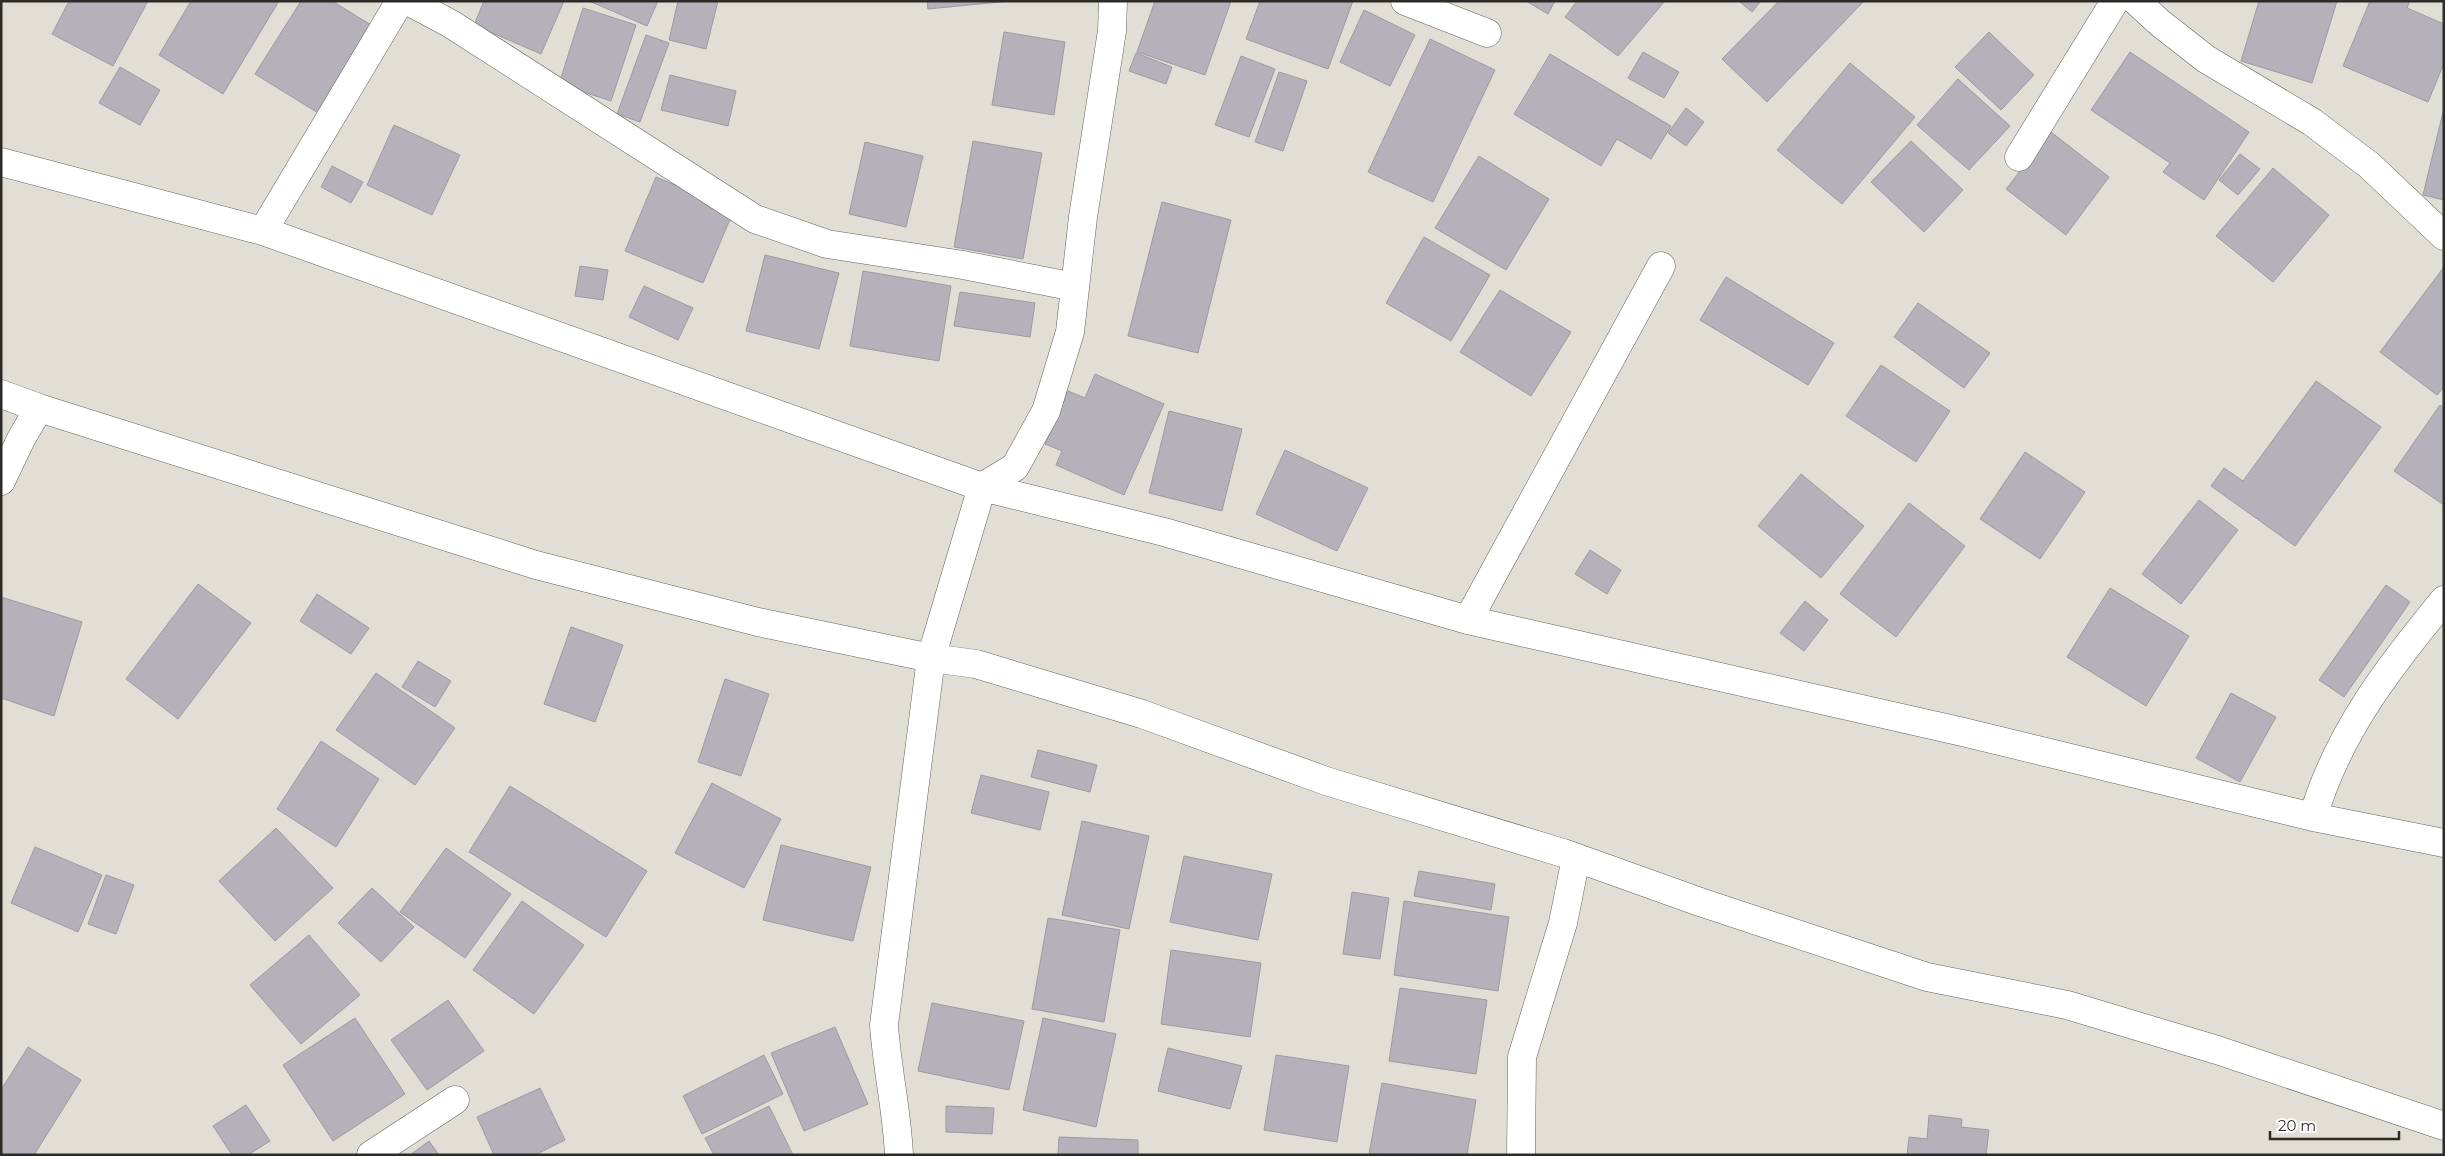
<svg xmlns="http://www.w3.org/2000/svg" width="2445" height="1156" viewBox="0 0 2445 1156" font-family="Montserrat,sans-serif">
<rect width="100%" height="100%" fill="#e0ded5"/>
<path fill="#b4b1ba" stroke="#9e9aa3" d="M 69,1 L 148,1 L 113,66 L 52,34 Z
M 191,1 L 279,1 L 223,94 L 159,55 Z
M 301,1 L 332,1 L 376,28 L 323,116 L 255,74 Z
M 484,1 L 564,1 L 541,54 L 474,25 Z
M 589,1 L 658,1 L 647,26 Z
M 678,1 L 718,1 L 706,49 L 669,40 Z
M 927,1 L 1010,1 L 928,9 Z
M 1155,1 L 1231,1 L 1205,75 L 1137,52 Z
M 1260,1 L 1353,1 L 1328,69 L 1246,39 Z
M 1526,1 L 1555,1 L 1548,14 Z
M 1577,1 L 1665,1 L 1618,56 L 1565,17 Z
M 1739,1 L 1761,1 L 1752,12 Z
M 1779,1 L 1864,1 L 1767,102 L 1722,59 Z
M 2259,1 L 2337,1 L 2312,83 L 2241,61 Z
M 2370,1 L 2410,1 L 2407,8 L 2444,24 L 2444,63 L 2428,102 L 2343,66 Z
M 583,8 L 636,25 L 611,101 L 559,84 Z
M 1364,10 L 1415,35 L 1390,86 L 1340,62 Z
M 1004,32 L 1065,42 L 1054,115 L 992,105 Z
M 1989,32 L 2034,75 L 2001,110 L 1955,67 Z
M 646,35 L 669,43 L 640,122 L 617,114 Z
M 1430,39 L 1495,70 L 1433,202 L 1368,172 Z
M 1643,52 L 1679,72 L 1664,98 L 1628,78 Z
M 2130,52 L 2249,132 L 2204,200 L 2163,172 L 2170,163 L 2091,110 Z
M 1136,53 L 1172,67 L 1166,84 L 1129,71 Z
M 1550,54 L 1671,126 L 1651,159 L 1617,139 L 1601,166 L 1514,114 Z
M 1241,56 L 1275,69 L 1249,137 L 1215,125 Z
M 1850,63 L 1915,117 L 1842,204 L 1777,150 Z
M 120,67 L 160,90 L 140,125 L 99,103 Z
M 1279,72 L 1307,81 L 1283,151 L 1255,142 Z
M 670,75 L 736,91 L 728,126 L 661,110 Z
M 1958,79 L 2010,126 L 1969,170 L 1917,125 Z
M 1686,108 L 1704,122 L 1686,146 L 1668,133 Z
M 2444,108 L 2444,200 L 2423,195 Z
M 394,125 L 460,155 L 432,215 L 367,185 Z
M 2051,132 L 2109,177 L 2066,235 L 2006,189 Z
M 973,141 L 1042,153 L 1023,259 L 954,247 Z
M 1911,141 L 1963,190 L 1924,232 L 1871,182 Z
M 865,142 L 923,156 L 906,227 L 849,214 Z
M 2240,154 L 2260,169 L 2238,195 L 2219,180 Z
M 1479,156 L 1549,199 L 1506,270 L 1435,228 Z
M 332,166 L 363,182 L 351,203 L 321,187 Z
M 2273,168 L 2329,215 L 2273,282 L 2216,236 Z
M 656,177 L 734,210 L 703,283 L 625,251 Z
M 1162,202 L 1231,220 L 1198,353 L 1128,336 Z
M 1424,237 L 1490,275 L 1451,341 L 1386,303 Z
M 765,255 L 839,273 L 819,349 L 746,331 Z
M 580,266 L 608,270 L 603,300 L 575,296 Z
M 2444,267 L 2444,387 L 2437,395 L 2380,352 Z
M 863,271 L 951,286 L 939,361 L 850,346 Z
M 1726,277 L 1834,343 L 1808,385 L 1700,320 Z
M 644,286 L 693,308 L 678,340 L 629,317 Z
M 1500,290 L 1571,332 L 1531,396 L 1460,352 Z
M 960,292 L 1035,303 L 1030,337 L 954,326 Z
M 1918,303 L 1990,353 L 1964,388 L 1894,337 Z
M 1881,365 L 1950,411 L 1916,462 L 1846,416 Z
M 1095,374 L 1164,404 L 1124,495 L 1056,465 L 1062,451 L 1045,444 L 1068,391 L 1085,398 Z
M 2316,381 L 2381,427 L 2295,546 L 2211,486 L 2224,468 L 2243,481 Z
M 2440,405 L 2444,408 L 2444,505 L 2394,471 Z
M 1169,411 L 1242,429 L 1222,511 L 1149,493 Z
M 1285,450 L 1368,488 L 1337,551 L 1256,514 Z
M 2025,452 L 2085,492 L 2040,559 L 1980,519 Z
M 1801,474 L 1864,526 L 1821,578 L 1758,526 Z
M 2199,500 L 2238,530 L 2181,604 L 2142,574 Z
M 1909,503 L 1965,546 L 1896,637 L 1840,594 Z
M 1590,550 L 1621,570 L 1607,594 L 1575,574 Z
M 198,584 L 251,623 L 178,719 L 126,679 Z
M 2386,585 L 2410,602 L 2344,697 L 2319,680 Z
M 2110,588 L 2189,636 L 2146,706 L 2067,657 Z
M 317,594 L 369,628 L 351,654 L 300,621 Z
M 1,597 L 82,622 L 54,716 L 1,698 Z
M 1805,601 L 1828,620 L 1804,651 L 1780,633 Z
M 571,627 L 623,645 L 595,722 L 544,704 Z
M 418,661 L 451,681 L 435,707 L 402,687 Z
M 376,673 L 455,728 L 415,785 L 336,730 Z
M 725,679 L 769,694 L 741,776 L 698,762 Z
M 2231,693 L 2276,717 L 2240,782 L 2196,758 Z
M 321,741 L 379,779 L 336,847 L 277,809 Z
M 1038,750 L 1097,765 L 1090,792 L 1031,777 Z
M 981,775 L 1049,792 L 1040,830 L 971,813 Z
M 712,783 L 781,819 L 744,888 L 675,853 Z
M 510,786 L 647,871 L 606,937 L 469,852 Z
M 1082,821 L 1149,836 L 1129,929 L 1062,915 Z
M 276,828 L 333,888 L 275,941 L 219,881 Z
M 781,845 L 871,867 L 853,941 L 763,920 Z
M 35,847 L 102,875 L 78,932 L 11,903 Z
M 446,848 L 511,894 L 465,958 L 400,912 Z
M 1184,856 L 1272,874 L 1258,940 L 1170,922 Z
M 1419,871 L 1495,884 L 1491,910 L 1414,896 Z
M 106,875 L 134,885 L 116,934 L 88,924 Z
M 372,888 L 414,927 L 381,962 L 338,923 Z
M 1352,892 L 1389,898 L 1380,959 L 1343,954 Z
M 522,901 L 584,945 L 534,1014 L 473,970 Z
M 1404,901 L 1509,917 L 1498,991 L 1394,975 Z
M 1048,918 L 1120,930 L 1104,1022 L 1032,1009 Z
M 309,935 L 360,995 L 301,1044 L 250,985 Z
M 1171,950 L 1261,963 L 1250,1037 L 1161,1024 Z
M 1400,988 L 1487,1000 L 1476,1074 L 1389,1061 Z
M 448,1000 L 484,1051 L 427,1090 L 391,1040 Z
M 932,1003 L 1024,1021 L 1009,1090 L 918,1071 Z
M 355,1018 L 405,1094 L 333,1141 L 283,1065 Z
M 1043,1018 L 1116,1034 L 1096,1127 L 1023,1110 Z
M 835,1027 L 868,1104 L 804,1131 L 771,1053 Z
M 28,1047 L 81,1080 L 34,1155 L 5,1155 L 1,1152 L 1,1090 Z
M 1168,1048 L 1242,1066 L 1230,1109 L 1158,1091 Z
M 764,1055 L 783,1094 L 702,1134 L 683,1096 Z
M 1276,1055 L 1349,1066 L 1337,1142 L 1264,1130 Z
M 1382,1083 L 1476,1100 L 1467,1155 L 1369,1154 Z
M 540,1088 L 565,1140 L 535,1155 L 494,1155 L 477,1117 Z
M 246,1105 L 270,1141 L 248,1155 L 232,1155 L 213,1126 Z
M 769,1106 L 793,1155 L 714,1155 L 705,1138 Z
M 946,1106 L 994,1108 L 992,1134 L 946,1132 Z
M 1929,1115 L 1962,1119 L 1961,1127 L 1989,1130 L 1986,1155 L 1907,1155 L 1909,1137 L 1927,1139 Z
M 1059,1137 L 1138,1140 L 1138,1155 L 1058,1155 Z
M 429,1141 L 439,1155 L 410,1155 Z"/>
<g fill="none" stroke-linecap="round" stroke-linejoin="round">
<g stroke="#64635a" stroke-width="29">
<path id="minor" d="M 408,1 L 451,24 L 755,219 L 827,244 L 963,265 L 1075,287
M 1405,1 L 1487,33
M 2136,1 L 2160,23 L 2206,59 L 2312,122 L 2369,165 L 2444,236
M 2019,157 L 2115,1
M 1,162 L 263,231 L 982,487 L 1164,532 L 1468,620 L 1963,732 L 2313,817 L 2444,843
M 263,231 L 400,1
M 1,394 L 39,408 L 536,565 L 758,622 L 931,658 L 976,664 L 1142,714 L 1326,781 L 1563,853 L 1700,902 L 1927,977 L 2067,1005 L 2217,1050 L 2444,1126
M 1,481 L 21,439 L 39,408
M 1468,620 L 1661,266
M 2313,817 C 2338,732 2389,667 2444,600
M 371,1155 L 455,1100
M 899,1155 C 897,1111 887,1069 884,1025 L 931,658 L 982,487 L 1015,467 L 1046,411 L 1070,332 L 1083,217 L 1112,31 L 1113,1
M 1521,1155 L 1522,1057 L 1563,923 L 1576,858"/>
</g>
<use href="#minor" stroke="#fff" stroke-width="28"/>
</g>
<rect width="2445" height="1156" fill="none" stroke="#2c2b27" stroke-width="5"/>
<path d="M2270 1131v8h129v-8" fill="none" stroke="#2c2b27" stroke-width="2.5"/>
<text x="2278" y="1131" font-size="15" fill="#2c2b27" stroke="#ffffff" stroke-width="4" paint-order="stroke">20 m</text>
</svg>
